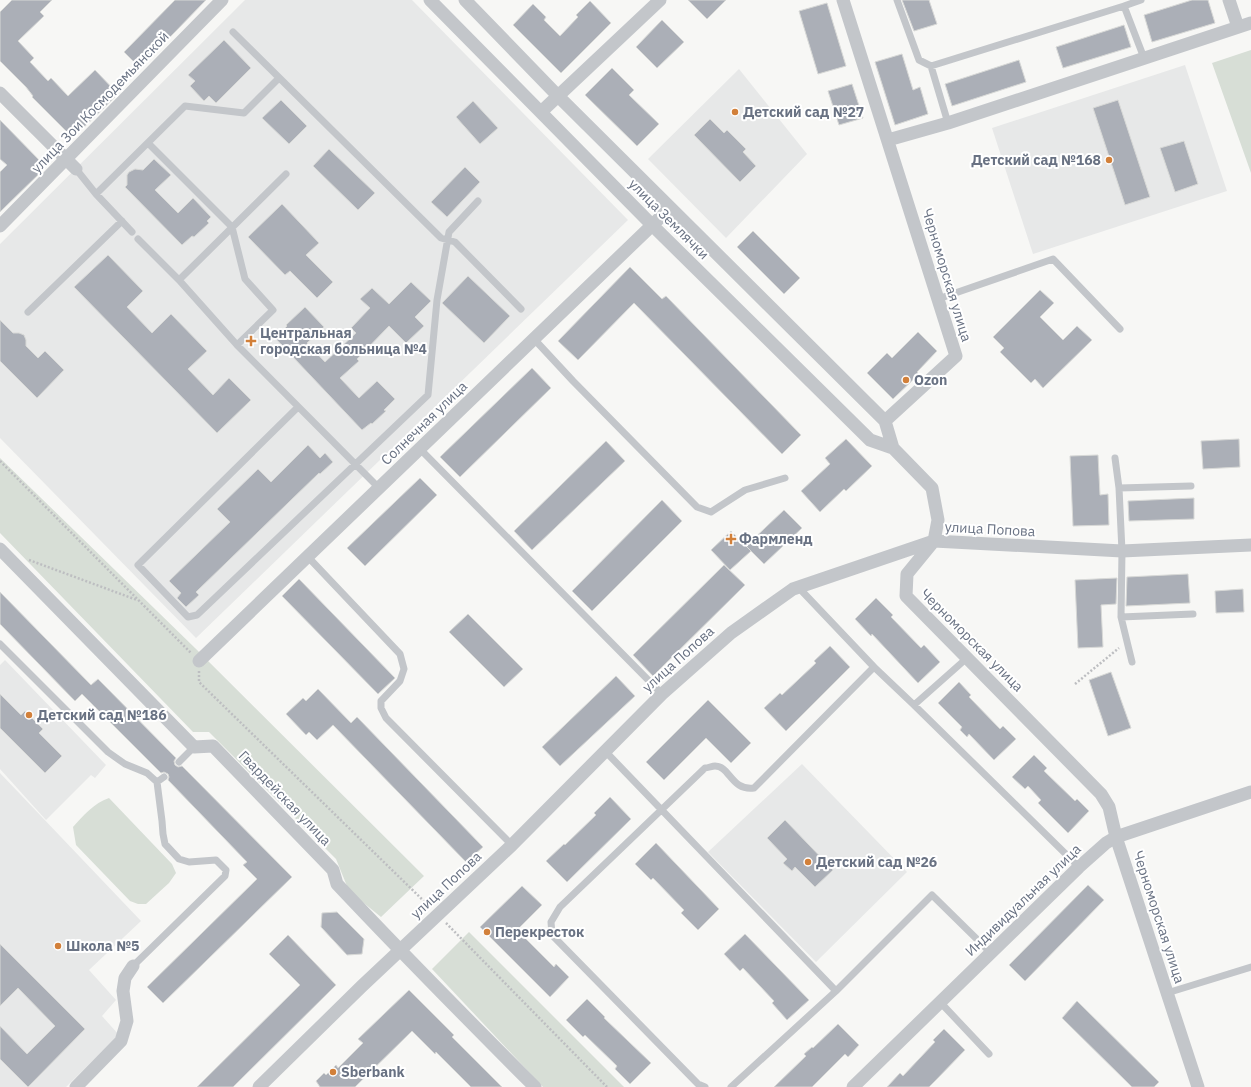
<svg xmlns="http://www.w3.org/2000/svg" width="1251" height="1087" viewBox="0 0 1251 1087" font-family="'IBM Plex Sans',sans-serif">
<rect width="100%" height="100%" fill="#f7f7f5"/>
<path fill="#e7e8e8" d="M 245,0 L 412,0 L 628,220 L 196,638 L 0,438 L 0,244 Z
M 1185,65 L 1227,191 L 1033,254 L 992,128 Z
M 739,69 L 807,154 L 726,238 L 648,159 Z
M 5,660 L 106,765 L 95,778 L 91,775 L 46,820 L 0,769 L 0,665 Z
M 802,764 L 907,872 L 816,962 L 708,852 Z
M 0,773 L 141,921 L 89,970 L 116,1000 L 102,1016 L 119,1035 L 66,1087 L 0,1087 Z"/>
<path fill="#d7ded6" d="M 1251,50 L 1251,173 L 1212,63 Z
M 0,458 L 195,648 L 424,876 L 381,917 L 349,891 L 336,859 L 209,732 L 193,732 L 0,533 Z
M 109,798 L 172,864 L 176,873 L 169,883 L 146,904 L 138,904 L 130,901 L 76,845 L 73,827 C 83,816 94,803 109,798 Z
M 469,932 L 624,1087 L 543,1087 L 432,969 Z"/>
<path fill="#abafb7" stroke="#d8d9d7" d="M 12,0 L 52,0 L 40,12 L 44,16 L 18,41 L 34,58 L 30,62 L 48,81 L 51,78 L 68,96 L 95,70 L 118,94 L 76,135 L 69,134 L 32,97 L 33,96 L 26,87 L 0,61 L 0,12 Z
M 175,0 L 206,0 L 140,68 L 124,52 Z
M 688,0 L 726,0 L 707,19 Z
M 902,0 L 929,0 L 937,24 L 914,31 Z
M 1192,0 L 1208,0 L 1215,23 L 1152,42 L 1144,15 Z
M 590,1 L 611,23 L 561,73 L 513,25 L 533,4 L 546,17 L 544,20 L 560,36 L 578,17 L 576,15 Z
M 827,3 L 846,66 L 818,74 L 799,11 Z
M 662,20 L 684,42 L 657,68 L 636,47 Z
M 1124,25 L 1131,47 L 1063,68 L 1056,47 Z
M 224,40 L 251,68 L 216,103 L 209,96 L 204,101 L 190,86 L 195,81 L 188,75 Z
M 902,54 L 913,90 L 920,87 L 928,114 L 895,125 L 875,62 Z
M 1019,60 L 1026,82 L 952,106 L 945,84 Z
M 612,68 L 634,90 L 629,95 L 659,124 L 637,146 L 585,95 Z
M 852,84 L 863,118 L 839,125 L 828,91 Z
M 281,100 L 307,126 L 289,144 L 262,118 Z
M 1118,100 L 1150,197 L 1125,205 L 1093,108 Z
M 473,101 L 498,128 L 480,144 L 456,117 Z
M 710,119 L 724,133 L 727,130 L 746,149 L 743,152 L 756,166 L 740,182 L 694,135 Z
M 0,120 L 43,164 L 43,170 L 0,212 L 0,172 L 7,165 L 0,159 Z
M 1184,141 L 1198,184 L 1175,192 L 1160,148 Z
M 329,149 L 375,193 L 358,210 L 313,166 Z
M 154,159 L 171,175 L 155,190 L 178,213 L 193,198 L 211,217 L 207,221 L 209,223 L 194,237 L 192,236 L 182,245 L 125,187 L 127,185 L 127,175 L 129,172 L 135,169 L 143,170 Z
M 465,167 L 480,182 L 447,217 L 431,202 Z
M 282,204 L 319,243 L 306,255 L 333,282 L 317,298 L 290,271 L 285,275 L 248,237 Z
M 753,231 L 800,278 L 784,294 L 737,247 Z
M 108,255 L 143,291 L 127,307 L 152,333 L 171,314 L 207,351 L 188,369 L 213,395 L 229,378 L 251,400 L 217,433 L 74,287 Z
M 630,267 L 662,299 L 666,296 L 801,435 L 782,454 L 634,303 L 578,360 L 558,341 Z
M 468,276 L 510,316 L 484,343 L 442,303 Z
M 411,282 L 431,301 L 415,317 L 424,326 L 406,343 L 389,326 L 357,359 L 359,361 L 340,378 L 359,398 L 377,381 L 395,399 L 384,410 L 386,411 L 372,424 L 371,423 L 362,430 L 275,338 L 287,326 L 286,325 L 305,307 L 324,327 L 307,343 L 325,362 L 356,333 L 351,328 L 370,308 L 360,299 L 372,288 L 389,304 Z
M 1040,290 L 1054,303 L 1040,317 L 1063,340 L 1077,326 L 1092,340 L 1043,388 L 1035,379 L 1031,383 L 1000,352 L 1004,348 L 993,337 Z
M 0,320 L 13,333 L 19,333 L 24,335 L 26,340 L 26,346 L 38,358 L 45,351 L 64,370 L 37,398 L 0,361 Z
M 918,332 L 937,351 L 917,372 L 919,374 L 893,399 L 867,373 L 887,353 L 892,358 Z
M 532,368 L 551,388 L 460,477 L 440,457 Z
M 846,439 L 872,466 L 846,491 L 844,489 L 820,512 L 801,491 L 830,464 L 825,458 Z
M 1239,439 L 1240,467 L 1203,469 L 1201,441 Z
M 606,441 L 625,461 L 532,550 L 514,531 Z
M 308,445 L 320,458 L 325,453 L 333,462 L 320,474 L 319,473 L 196,592 L 199,595 L 186,607 L 177,598 L 181,593 L 169,581 L 230,522 L 217,509 L 258,469 L 271,482 Z
M 1098,455 L 1100,495 L 1108,494 L 1109,525 L 1073,526 L 1070,456 Z
M 420,478 L 437,495 L 365,566 L 347,548 Z
M 1194,498 L 1194,519 L 1129,521 L 1128,501 Z
M 662,500 L 682,521 L 592,611 L 572,591 Z
M 784,510 L 802,528 L 764,564 L 746,546 Z
M 731,531 L 751,551 L 730,570 L 711,550 Z
M 724,565 L 745,585 L 653,676 L 633,655 Z
M 1188,574 L 1190,603 L 1126,606 L 1127,577 Z
M 1117,578 L 1116,604 L 1101,605 L 1103,647 L 1078,648 L 1075,580 Z
M 299,579 L 395,678 L 378,694 L 282,596 Z
M 1243,589 L 1244,612 L 1216,613 L 1215,591 Z
M 0,592 L 91,685 L 98,679 L 176,758 L 174,761 L 175,765 L 178,767 L 182,766 L 292,877 L 163,1003 L 147,987 L 257,879 L 243,865 L 247,862 L 168,780 L 169,777 L 168,774 L 164,772 L 161,773 L 82,694 L 75,701 L 0,624 Z
M 876,598 L 893,615 L 891,617 L 921,648 L 924,645 L 940,662 L 918,683 L 872,634 L 871,636 L 855,619 Z
M 468,614 L 523,669 L 504,687 L 449,632 Z
M 830,646 L 850,667 L 786,731 L 764,708 L 780,693 L 782,695 L 816,663 L 814,661 Z
M 1111,672 L 1131,728 L 1108,736 L 1089,680 Z
M 616,676 L 635,696 L 560,766 L 542,747 Z
M 959,682 L 971,695 L 969,697 L 1000,729 L 1003,726 L 1016,739 L 994,760 L 969,734 L 967,737 L 960,730 L 962,727 L 938,703 Z
M 318,689 L 351,723 L 357,717 L 483,847 L 466,862 L 333,725 L 317,740 L 309,732 L 306,735 L 286,714 L 303,698 L 306,701 Z
M 0,694 L 21,715 L 25,711 L 43,729 L 39,733 L 62,756 L 45,773 L 0,728 Z
M 708,700 L 751,743 L 731,763 L 706,738 L 664,780 L 646,762 Z
M 1034,755 L 1047,768 L 1044,771 L 1075,801 L 1077,799 L 1089,811 L 1068,833 L 1038,803 L 1041,800 L 1028,786 L 1025,789 L 1012,777 Z
M 610,797 L 631,819 L 567,882 L 546,861 L 564,844 L 565,845 L 596,815 L 594,813 Z
M 785,820 L 833,870 L 815,887 L 795,867 L 792,871 L 783,863 L 787,859 L 767,838 Z
M 656,843 L 719,909 L 698,930 L 681,913 L 684,910 L 653,878 L 651,880 L 635,864 Z
M 1088,885 L 1104,900 L 1025,981 L 1009,965 Z
M 522,886 L 542,905 L 517,930 L 554,967 L 556,964 L 569,977 L 550,997 L 480,927 Z
M 337,912 L 364,939 L 362,954 L 347,955 L 321,927 L 322,913 Z
M 745,934 L 809,1000 L 787,1020 L 772,1003 L 774,1001 L 743,968 L 740,971 L 724,954 Z
M 288,935 L 336,985 L 233,1087 L 197,1087 L 300,985 L 269,954 Z
M 0,944 L 85,1029 L 28,1087 L 0,1059 L 0,1026 L 27,1054 L 55,1026 L 18,988 L 0,1006 Z
M 409,990 L 454,1035 L 452,1037 L 502,1087 L 471,1087 L 436,1052 L 435,1054 L 412,1031 L 355,1087 L 320,1087 L 316,1081 L 324,1073 L 326,1075 L 336,1065 L 338,1068 L 363,1043 L 358,1039 Z
M 587,999 L 605,1017 L 604,1018 L 651,1063 L 630,1084 L 615,1069 L 617,1066 L 585,1035 L 583,1037 L 566,1020 Z
M 1077,1001 L 1159,1082 L 1154,1087 L 1132,1087 L 1062,1018 Z
M 838,1024 L 859,1045 L 848,1057 L 845,1054 L 812,1087 L 774,1087 L 806,1056 L 804,1054 L 812,1047 L 813,1048 Z
M 944,1029 L 965,1050 L 934,1082 L 929,1087 L 887,1087 L 900,1073 L 903,1076 L 935,1042 L 933,1040 Z"/>
<g fill="none" stroke-linecap="round" stroke-linejoin="round">
<path stroke="#bdbec1" stroke-width="2.5" stroke-dasharray="2 2" stroke-linecap="butt" d="M 0,461 L 191,653
M 29,560 L 137,600
M 199,671 L 199,682 L 430,907
M 1075,684 L 1119,648
M 446,923 L 607,1087"/>
<path stroke="#c3c6ca" stroke-width="7" d="M 897,0 L 919,60 L 931,66 L 1124,6
M 1141,0 L 1124,6 L 1144,58
M 233,32 L 441,238 L 455,242 L 521,309
M 931,66 L 948,123
M 148,143 L 232,227 L 245,279 L 273,310 L 237,345
M 76,169 L 96,194 L 132,232
M 96,194 L 185,106 L 244,113 L 279,78
M 138,239 L 179,280 L 237,345 L 379,488
M 179,280 L 286,174
M 938,299 L 1053,259 L 1120,329
M 28,312 L 122,221
M 534,339 L 573,381 L 697,507 L 711,512 L 745,490 L 785,478
M 298,407 L 138,565 L 188,617 L 197,615 L 428,395 L 437,300 L 449,232 L 478,201
M 420,449 L 662,694
M 1115,458 L 1119,488
M 1191,486 L 1119,488 L 1122,551 L 1121,617 L 1193,614
M 308,557 L 400,654 L 404,669 L 400,681 L 381,701 L 381,708 L 386,718 L 512,845
M 799,588 L 874,667
M 1121,617 L 1132,662
M 0,644 L 108,752 L 125,764 L 147,773 L 157,782 L 162,821 L 163,834 L 165,844 L 179,859 L 189,862 L 216,860 L 226,870 L 225,876 L 133,966
M 914,705 L 1079,867
M 605,751 L 836,991
M 179,762 L 194,747
M 157,782 L 164,777
M 1167,993 L 1251,967
M 940,1002 L 989,1054
M 705,1087 L 698,1084 L 552,935 L 551,922 L 560,907 L 705,768 C 708,768 712,766 715,766 C 730,766 731,791 754,788 L 874,667 L 914,705 L 967,658
M 731,1087 L 836,991 L 932,895 L 991,953"/>
<path stroke="#c3c6ca" stroke-width="13" d="M 430,0 L 653,226 L 870,440 L 893,448
M 465,0 L 558,96 L 885,421 L 893,448 L 932,488 L 938,520 L 934,541 L 907,574 L 906,596 L 1101,794 L 1109,807 L 1116,837 L 1198,1087
M 843,0 L 956,356 L 885,421
M 1229,0 L 1238,27
M 0,93 L 76,169
M 541,112 L 660,0
M 888,140 L 948,123 L 1251,23
M 0,226 L 222,0
M 0,549 L 194,747 L 213,746 L 333,870 L 337,884 C 402,953 468,1020 535,1087
M 199,661 L 670,208
M 76,1087 L 121,1041 L 127,1021 L 123,991 L 125,978 L 133,966
M 259,1087 L 362,986 L 512,845 L 662,694 L 731,633 L 793,589 L 934,541 L 1122,551 L 1251,545
M 853,1087 L 1079,867 L 1106,843 L 1116,837 L 1251,792"/>
</g>
<g fill="#d2803a" stroke="#fff" stroke-width="1.5">
<circle cx="735" cy="112" r="4"/>
<circle cx="1109" cy="160" r="4"/>
<path d="M249 335h4v4h4v4h-4v4h-4v-4h-4v-4h4z"/>
<circle cx="906" cy="380" r="4"/>
<path d="M729 533h4v4h4v4h-4v4h-4v-4h-4v-4h4z"/>
<circle cx="29" cy="715" r="4"/>
<circle cx="808" cy="862" r="4"/>
<circle cx="487" cy="932" r="4"/>
<circle cx="58" cy="946" r="4"/>
<circle cx="333" cy="1072" r="4"/>
</g>
<g text-anchor="middle" dominant-baseline="central" stroke-width="4" stroke-linejoin="round" paint-order="stroke">
<g font-size="14" fill="#697283" stroke="#fff">
<text transform="translate(100 102) rotate(-46)">улица Зои Космодемьянской</text>
<text transform="translate(669 219) rotate(45)">улица Землячки</text>
<text transform="translate(947 275) rotate(73)">Черноморская улица</text>
<text transform="translate(424 423) rotate(-44)">Солнечная улица</text>
<text transform="translate(990 529) rotate(3)">улица Попова</text>
<text transform="translate(972 640) rotate(45)">Черноморская улица</text>
<text transform="translate(678 659) rotate(-42)">улица Попова</text>
<text transform="translate(285 798) rotate(46)">Гвардейская улица</text>
<text transform="translate(446 885) rotate(-43)">улица Попова</text>
<text transform="translate(1023 900) rotate(-44)">Индивидуальная улица</text>
<text transform="translate(1159 917) rotate(72)">Черноморская улица</text>
</g>
<g font-size="14" font-weight="bold" fill="#697283" stroke="#fff" text-anchor="start">
<text x="743" y="112">Детский сад №27</text>
<text x="1101" y="160" text-anchor="end">Детский сад №168</text>
<text x="260" y="333">Центральная<tspan x="260" dy="16">городская больница №4</tspan></text>
<text x="914" y="380">Ozon</text>
<text x="739" y="539">Фармленд</text>
<text x="37" y="715">Детский сад №186</text>
<text x="816" y="862">Детский сад №26</text>
<text x="495" y="932">Перекресток</text>
<text x="66" y="946">Школа №5</text>
<text x="341" y="1072">Sberbank</text>
</g>
</g>
</svg>
